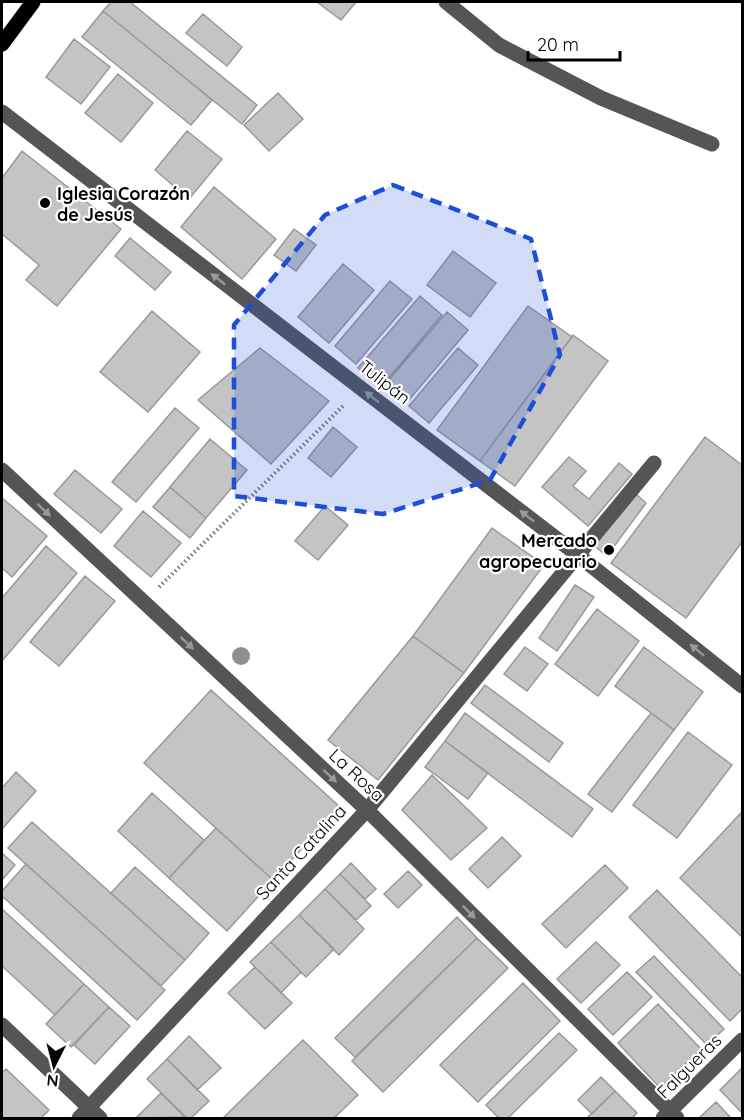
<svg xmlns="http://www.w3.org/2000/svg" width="744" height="1120" viewBox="0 0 744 1120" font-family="Quicksand,sans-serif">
<rect width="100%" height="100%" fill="#fff"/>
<path fill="#c4c4c4" stroke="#999" stroke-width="1.5" d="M 111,2 L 130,2 L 257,105 L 242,124 L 103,11 Z
M 317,2 L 356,2 L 341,20 Z
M 103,11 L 212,100 L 191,125 L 82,37 Z
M 203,14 L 242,47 L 227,66 L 186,33 Z
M 74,39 L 110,67 L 81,104 L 46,77 Z
M 118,74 L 153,103 L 121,142 L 85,113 Z
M 278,93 L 303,119 L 269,151 L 244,125 Z
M 187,131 L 222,159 L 189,199 L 155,170 Z
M 22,151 L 121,229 L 57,306 L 26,280 L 39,265 L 2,234 L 2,178 Z
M 214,187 L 276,239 L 242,279 L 181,227 Z
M 294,229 L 316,245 L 296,271 L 274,255 Z
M 130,238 L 171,272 L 155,290 L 115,256 Z
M 453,251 L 496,283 L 470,317 L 427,285 Z
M 343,264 L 374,290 L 329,343 L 298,317 Z
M 390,281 L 412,299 L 356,364 L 335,346 Z
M 420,296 L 442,315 L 381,387 L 358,368 Z
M 528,306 L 572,337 L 480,461 L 437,430 Z
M 152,311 L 200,352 L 148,412 L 100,372 Z
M 447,312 L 468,330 L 409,400 L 387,382 Z
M 573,335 L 608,361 L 515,486 L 480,461 Z
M 260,348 L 329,401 L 271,464 L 198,400 Z
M 458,348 L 478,365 L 429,423 L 409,406 Z
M 175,408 L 199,428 L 136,502 L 112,482 Z
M 333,427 L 357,447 L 331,477 L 308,458 Z
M 705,437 L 742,465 L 742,542 L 686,618 L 611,563 Z
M 210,439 L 247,470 L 206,518 L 170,487 Z
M 569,457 L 586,471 L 573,486 L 589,499 L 619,463 L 632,474 L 588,526 L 542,487 Z
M 75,470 L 122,509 L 101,533 L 54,494 Z
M 170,487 L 206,518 L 190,538 L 153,507 Z
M 636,494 L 646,503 L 607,556 L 593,545 Z
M 2,498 L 47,536 L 12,577 L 2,568 Z
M 325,506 L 348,525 L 318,560 L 295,541 Z
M 143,511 L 181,543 L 151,577 L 114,546 Z
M 492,528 L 544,565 L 464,673 L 413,636 Z
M 46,546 L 77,573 L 2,661 L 2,598 Z
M 85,576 L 115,601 L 59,666 L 30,642 Z
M 575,585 L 594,597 L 557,651 L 539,638 Z
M 597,609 L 639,641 L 598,696 L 555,664 Z
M 413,636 L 464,673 L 378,780 L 328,740 Z
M 525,647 L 548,664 L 527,691 L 504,674 Z
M 644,647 L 703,692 L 674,730 L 615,686 Z
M 485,685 L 563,743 L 549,762 L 471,703 Z
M 211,690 L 340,807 L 273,880 L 144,763 Z
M 465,713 L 593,809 L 572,837 L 445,741 Z
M 651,713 L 674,730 L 612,812 L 588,794 Z
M 688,732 L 732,765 L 677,838 L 633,805 Z
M 445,741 L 488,773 L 468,799 L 425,767 Z
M 16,772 L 36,791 L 2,829 L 2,788 Z
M 432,775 L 487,828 L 451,860 L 402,810 Z
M 152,793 L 204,840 L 169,878 L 118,831 Z
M 742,812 L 742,937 L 680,878 Z
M 32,822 L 185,960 L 161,986 L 8,848 Z
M 216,828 L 273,880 L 227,931 L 169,878 Z
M 502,837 L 521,856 L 488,888 L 469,869 Z
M 2,853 L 15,865 L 2,880 Z
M 351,863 L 376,889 L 365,899 L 340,874 Z
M 26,864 L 165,990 L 137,1020 L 2,896 L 2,891 Z
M 605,865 L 628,888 L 566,948 L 542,924 Z
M 135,867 L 209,933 L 185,960 L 111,893 Z
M 408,871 L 422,885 L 398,908 L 384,894 Z
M 340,874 L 371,906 L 356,920 L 325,889 Z
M 325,889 L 364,929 L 339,955 L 299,915 Z
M 657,890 L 742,977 L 742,1009 L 730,1021 L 629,917 Z
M 2,909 L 84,984 L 55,1015 L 2,966 Z
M 299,915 L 334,949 L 306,977 L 271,942 Z
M 457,917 L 477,938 L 355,1057 L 335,1038 Z
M 477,938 L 508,968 L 383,1092 L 352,1061 Z
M 271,942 L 301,972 L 281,993 L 250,962 Z
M 596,942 L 620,965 L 581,1003 L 557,979 Z
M 654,956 L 724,1029 L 707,1045 L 636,972 Z
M 255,967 L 292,1003 L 265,1029 L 228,993 Z
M 627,972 L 652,997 L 613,1035 L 588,1009 Z
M 523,983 L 560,1021 L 478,1102 L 440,1065 Z
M 84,984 L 109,1007 L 71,1047 L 46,1024 Z
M 658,1004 L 701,1049 L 660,1088 L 618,1043 Z
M 109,1007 L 130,1026 L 95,1064 L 74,1045 Z
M 559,1033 L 577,1050 L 508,1118 L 499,1118 L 486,1105 Z
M 189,1036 L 221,1068 L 197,1090 L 167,1059 Z
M 303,1040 L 358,1095 L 334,1118 L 223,1118 Z
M 167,1059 L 209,1101 L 191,1118 L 187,1118 L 147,1079 Z
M 742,1068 L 742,1113 L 720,1090 Z
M 6,1069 L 49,1110 L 41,1118 L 2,1118 L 2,1073 Z
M 601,1077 L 615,1091 L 592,1114 L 578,1100 Z
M 615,1091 L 637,1113 L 632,1118 L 587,1118 Z
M 161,1093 L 185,1117 L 136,1118 Z
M 716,1102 L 731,1118 L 699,1118 Z"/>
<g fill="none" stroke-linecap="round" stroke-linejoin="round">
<g stroke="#dbdbdb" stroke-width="16">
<path id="major" d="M 2,44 L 33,2"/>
</g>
<path stroke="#777" stroke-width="4" stroke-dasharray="1.5 3" stroke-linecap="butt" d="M 159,587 L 344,405"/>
<path stroke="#555" stroke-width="15" d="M 446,2 L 499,45 L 601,98 L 712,144
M 2,112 L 579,556 L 742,686
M 2,470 L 367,810 L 677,1118
M 2,1025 L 100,1118
M 79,1118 L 367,810 L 654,463
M 663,1118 L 742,1040"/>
<use href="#major" stroke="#000" stroke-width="15"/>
</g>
<circle fill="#8f8f8f" cx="241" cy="656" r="9"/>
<defs><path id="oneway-solid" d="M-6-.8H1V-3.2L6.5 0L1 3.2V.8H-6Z" transform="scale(1.5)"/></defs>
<g fill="#999">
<use href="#oneway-solid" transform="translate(218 279) rotate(-142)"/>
<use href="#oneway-solid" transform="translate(372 397) rotate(-142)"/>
<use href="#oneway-solid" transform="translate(44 510) rotate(43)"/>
<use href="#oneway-solid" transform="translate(527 516) rotate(-142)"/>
<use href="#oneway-solid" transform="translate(187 643) rotate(43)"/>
<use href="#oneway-solid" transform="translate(697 650) rotate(-141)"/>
<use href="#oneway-solid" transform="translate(330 776) rotate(43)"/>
<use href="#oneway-solid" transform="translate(469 912) rotate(45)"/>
</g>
<path fill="#1d4ed8" fill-opacity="0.2" stroke="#1d4ed8" stroke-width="4.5" stroke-dasharray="12 8" stroke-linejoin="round" d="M 393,185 L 531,239 L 560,355 L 490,480 L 383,514 L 234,496 L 234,325 L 325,215 Z"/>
<g fill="#000" stroke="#fff" stroke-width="2">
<circle cx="45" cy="203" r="6"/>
<circle cx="609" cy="550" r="6"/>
</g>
<g text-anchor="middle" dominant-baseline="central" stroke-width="4.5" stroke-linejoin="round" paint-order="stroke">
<g font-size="18" font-weight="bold" fill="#000" stroke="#fff" text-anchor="start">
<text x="57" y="193">Iglesia Corazón<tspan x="57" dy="21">de Jesús</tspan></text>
<text x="597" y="540" text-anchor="end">Mercado<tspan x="597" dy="21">agropecuario</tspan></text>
</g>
<g font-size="18" fill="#000" stroke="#fff">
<text transform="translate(385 382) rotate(38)">Tulipán</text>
<text transform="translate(357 775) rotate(43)">La Rosa</text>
<text transform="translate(301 852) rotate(-47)">Santa Catalina</text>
<text transform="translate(689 1066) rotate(-45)">Falgueras</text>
</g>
</g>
<rect width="744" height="1120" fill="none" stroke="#000000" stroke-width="6"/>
<g transform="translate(54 1066) rotate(186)" stroke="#ffffff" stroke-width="4.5" paint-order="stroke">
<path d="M0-4.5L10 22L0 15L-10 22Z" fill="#000000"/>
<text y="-9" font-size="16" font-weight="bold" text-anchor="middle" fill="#000000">N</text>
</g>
<path d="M528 51v9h92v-9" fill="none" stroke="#000000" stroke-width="3"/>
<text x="537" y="51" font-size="18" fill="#000000" stroke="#ffffff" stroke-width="4.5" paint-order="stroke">20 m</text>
</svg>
